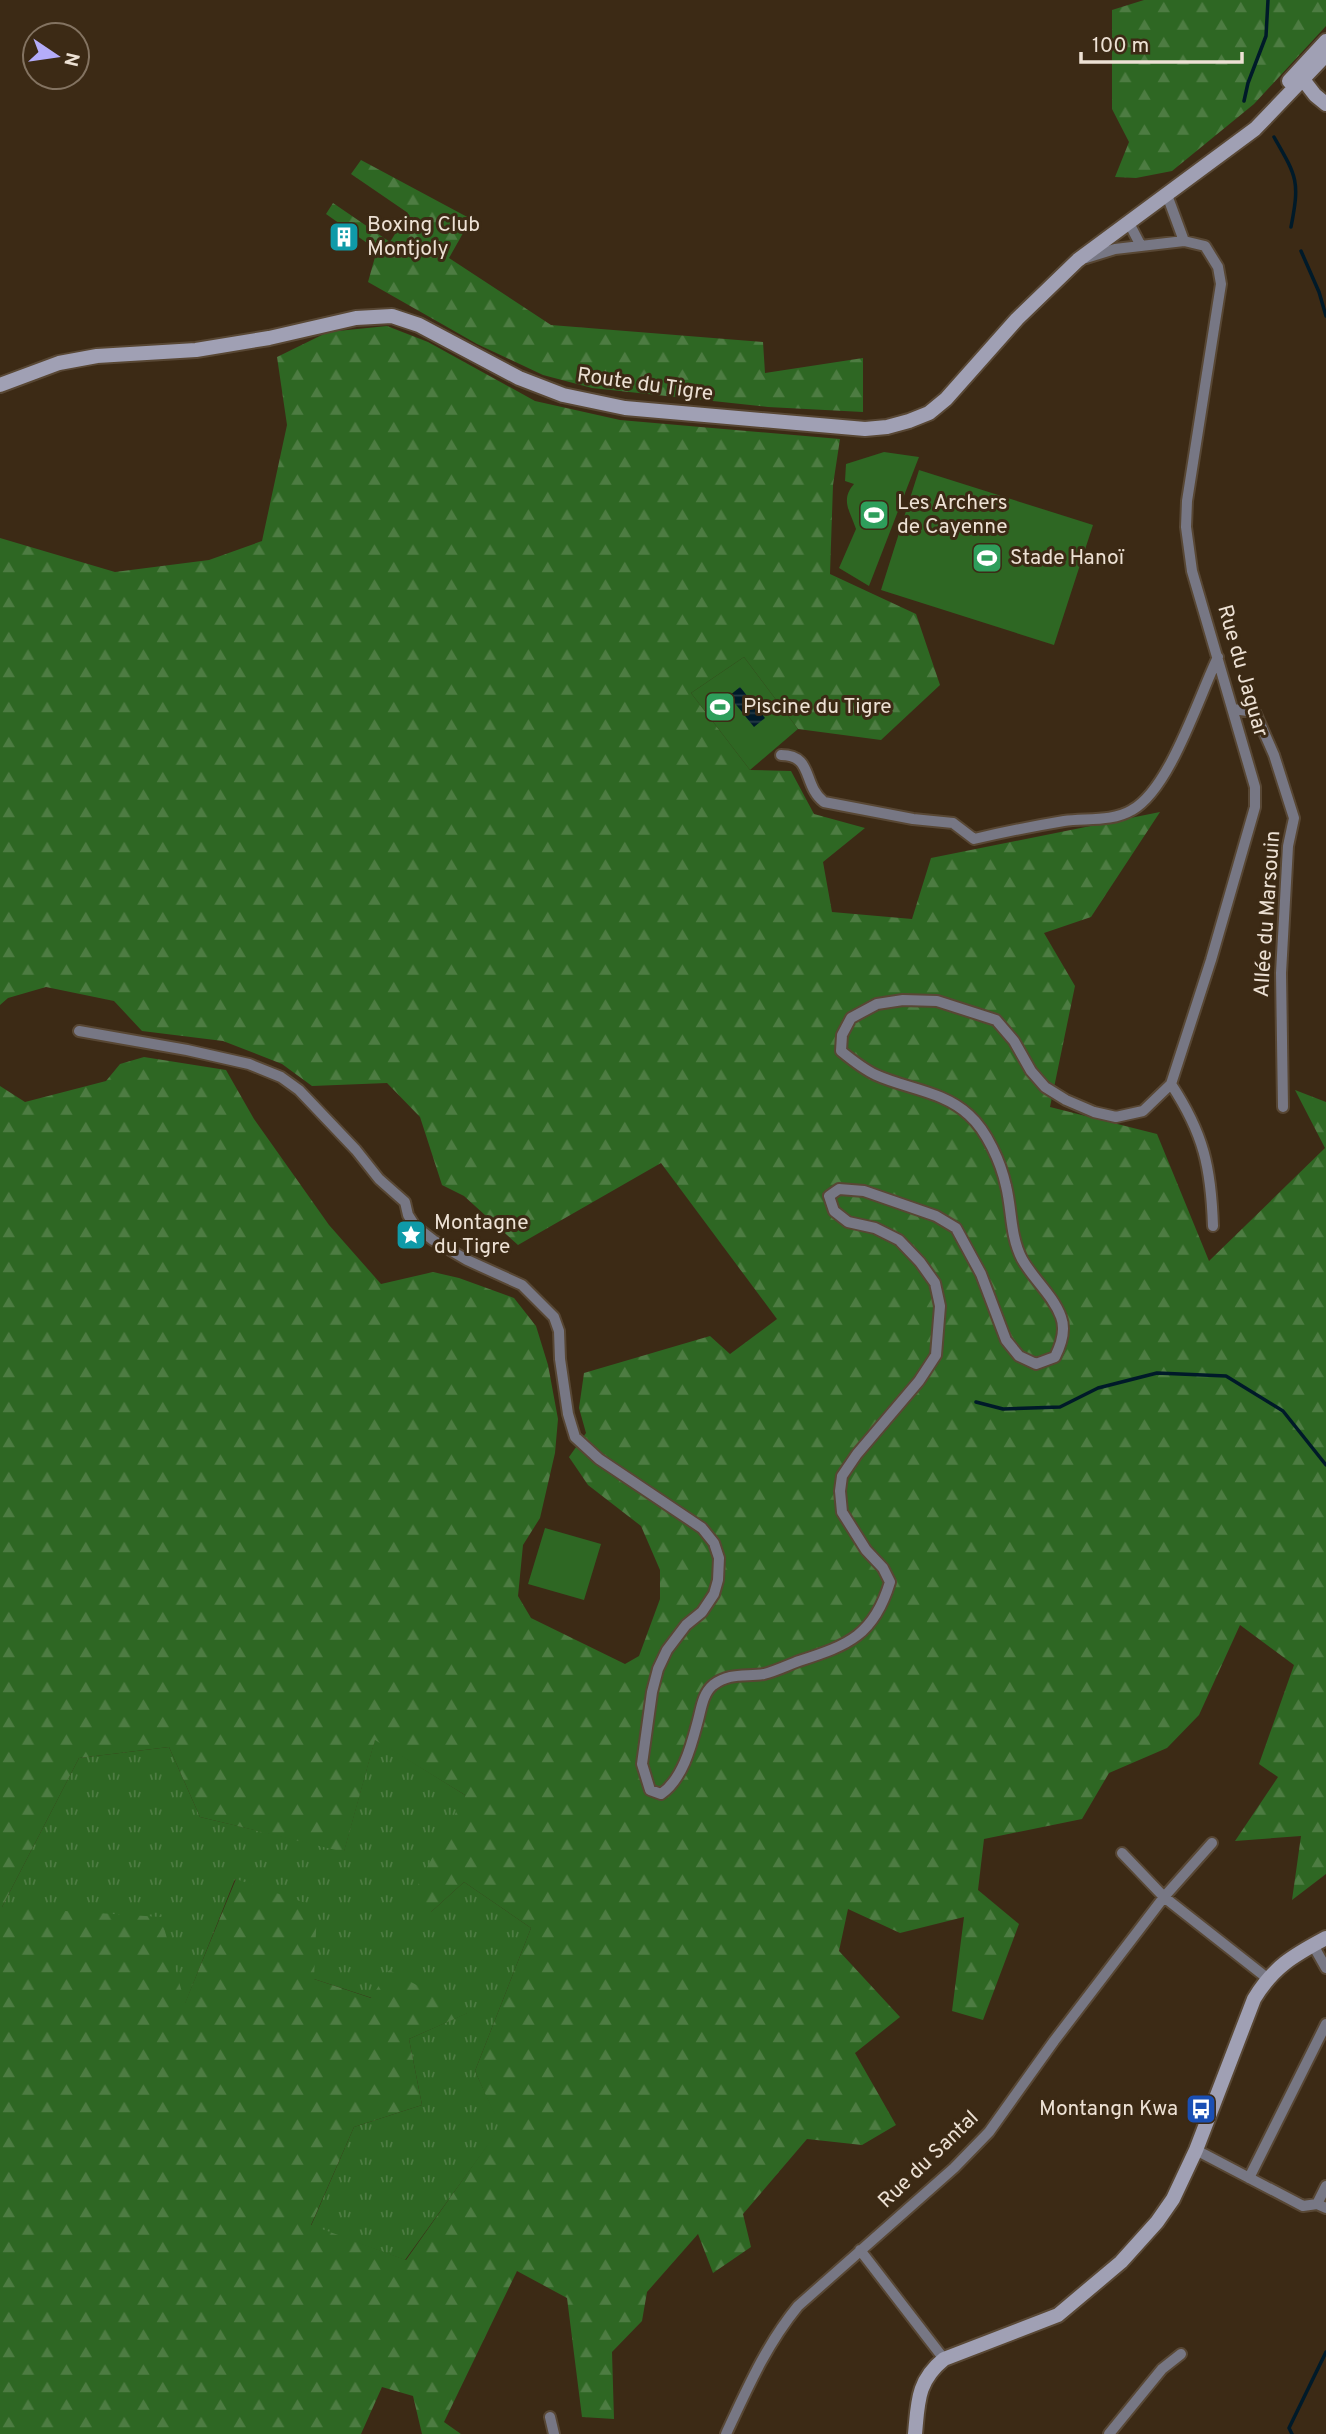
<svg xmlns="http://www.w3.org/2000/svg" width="1326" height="2434" viewBox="0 0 1326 2434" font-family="Overpass,sans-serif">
<defs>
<pattern id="grass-tufts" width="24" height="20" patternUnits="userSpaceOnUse" patternTransform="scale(1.75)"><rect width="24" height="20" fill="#2e6723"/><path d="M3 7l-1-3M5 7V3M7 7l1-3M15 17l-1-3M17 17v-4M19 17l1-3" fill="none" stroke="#4d7c42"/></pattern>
<pattern id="forest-firs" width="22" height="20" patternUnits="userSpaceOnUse" patternTransform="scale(1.75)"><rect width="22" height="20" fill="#2e6723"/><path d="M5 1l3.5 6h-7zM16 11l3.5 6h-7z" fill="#4d7c42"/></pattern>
<pattern id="water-rules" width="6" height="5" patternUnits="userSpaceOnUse" patternTransform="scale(1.75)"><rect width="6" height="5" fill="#001a29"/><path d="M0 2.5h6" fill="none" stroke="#263b47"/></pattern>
</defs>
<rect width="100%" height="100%" fill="#3c2a15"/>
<path fill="url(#grass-tufts)" d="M 375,1739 L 465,1795 L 431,1912 L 464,1882 L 531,1928 L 475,2071 L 501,2127 L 405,2260 L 311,2226 L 354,2127 L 422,2105 L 409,2039 L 467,2013 L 372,1998 L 314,1979 L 235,1879 L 185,2004 L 2,1907 L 79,1758 L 169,1747 L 200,1817 L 344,1851 Z"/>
<path fill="url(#forest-firs)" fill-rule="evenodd" d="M 1144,0 L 1326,0 L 1326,26 L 1254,104 L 1172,171 L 1136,178 L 1115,177 L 1129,142 L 1112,109 L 1112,10 Z
M 361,160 L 471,219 L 449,258 L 551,325 L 763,342 L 765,373 L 863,358 L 863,412 L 768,407 L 592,388 L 543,375 L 477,344 L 368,282 L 377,250 L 326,214 L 333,203 L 390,242 L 408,213 L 351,174 Z
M 387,326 L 428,342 L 535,401 L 620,420 L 840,439 L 833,485 L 830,574 L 916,614 L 940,685 L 881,740 L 798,729 L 744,657 L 691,693 L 750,770 L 791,771 L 814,814 L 865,828 L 823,862 L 832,912 L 912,919 L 931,858 L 1160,812 L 1091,917 L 1044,933 L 1075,986 L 1050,1107 L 1157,1134 L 1209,1261 L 1325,1148 L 1295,1090 L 1326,1102 L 1326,1874 L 1292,1900 L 1301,1836 L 1235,1841 L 1278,1777 L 1259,1764 L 1294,1665 L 1240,1625 L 1199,1715 L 1167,1748 L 1109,1773 L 1082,1819 L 984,1839 L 978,1890 L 1019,1924 L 983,2020 L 952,2011 L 964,1917 L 900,1933 L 848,1909 L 839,1951 L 900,2017 L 855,2053 L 896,2125 L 862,2145 L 807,2139 L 743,2214 L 751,2247 L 713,2273 L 698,2234 L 647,2292 L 642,2321 L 612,2352 L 614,2419 L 582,2417 L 567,2298 L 517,2271 L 444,2422 L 461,2434 L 422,2434 L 413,2396 L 382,2387 L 361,2434 L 0,2434 L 0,1086 L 25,1102 L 106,1081 L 120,1064 L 144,1057 L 226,1070 L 254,1119 L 329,1225 L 381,1284 L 433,1272 L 459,1278 L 514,1298 L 536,1326 L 548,1365 L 558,1419 L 555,1453 L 540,1518 L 523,1545 L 518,1596 L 531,1618 L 625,1664 L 639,1656 L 660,1599 L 660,1570 L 641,1526 L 588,1485 L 569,1457 L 586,1433 L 579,1408 L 584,1373 L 710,1336 L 730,1354 L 777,1319 L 661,1163 L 518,1245 L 464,1196 L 442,1185 L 420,1117 L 387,1083 L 312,1086 L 282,1064 L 223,1041 L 142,1031 L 114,1001 L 46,987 L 8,998 L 0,1005 L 0,538 L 115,572 L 209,560 L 262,541 L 287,425 L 277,357 L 328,332 ZM 375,1740 L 465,1795 L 408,1904 L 431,1912 L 464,1882 L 531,1928 L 475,2071 L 500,2127 L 406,2260 L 311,2225 L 354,2127 L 422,2105 L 409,2039 L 468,2013 L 389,1970 L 371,1998 L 314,1979 L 317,1907 L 236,1879 L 185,2003 L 161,1917 L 2,1907 L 79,1758 L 169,1747 L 200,1817 L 344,1852 Z"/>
<path fill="#2e6723" d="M 884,452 L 919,457 L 869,586 L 839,568 L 856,529 C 850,511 840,500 854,484 L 845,481 L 846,464 Z
M 919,470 L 1093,525 L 1054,645 L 881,590 Z
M 744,657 L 798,729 L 750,770 L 691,693 Z
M 545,1528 L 601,1544 L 584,1600 L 528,1584 Z"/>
<path fill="url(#water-rules)" d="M 740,687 L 765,718 L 754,727 L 729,696 Z"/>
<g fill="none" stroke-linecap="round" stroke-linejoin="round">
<path stroke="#001a29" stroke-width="3.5" d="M 1244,101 L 1248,83 L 1266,36 L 1268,0
M 1274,137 C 1297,177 1300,181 1291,227
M 1301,251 L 1319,292 L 1326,316
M 976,1402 L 1003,1409 L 1060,1407 L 1098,1388 L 1157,1373 L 1226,1376 L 1283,1411 L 1326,1465
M 1292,2434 L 1289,2428 L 1326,2352"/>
<g stroke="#584734" stroke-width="14">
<path id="street" d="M 1167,195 L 1184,241
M 1129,223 L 1141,246
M 1233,709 L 1255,712 L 1274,755 L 1294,818 L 1288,846 L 1281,973 L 1283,1107
M 781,755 C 814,755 802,785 824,802 L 913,819 L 953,823 L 974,839 C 1004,832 1034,826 1064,821 C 1086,818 1112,822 1132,810 C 1170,789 1199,696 1218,657
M 79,1031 L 187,1050 L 249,1064 L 281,1077 L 299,1090 L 356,1150 L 379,1179 L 405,1202 L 408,1215 L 415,1226 L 433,1240 L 467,1260 L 522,1285 L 554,1317 L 559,1331 L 560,1359 L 568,1414 L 575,1437 L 599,1459 L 702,1528 L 714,1543 L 719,1558 L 718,1580 L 714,1594 L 702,1612 L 686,1625 L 667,1650 L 658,1669 L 652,1692 L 642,1764 L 650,1790 L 661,1794 C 682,1780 691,1747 697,1724 C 701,1711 702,1694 713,1685 C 730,1672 746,1677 764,1674 C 776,1671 788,1665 799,1661 C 849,1645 874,1635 890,1582 L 883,1568 L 866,1550 L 842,1512 L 840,1491 L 842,1476 L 857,1454 L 919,1381 L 936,1355 L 940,1306 L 935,1283 L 920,1262 L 899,1240 L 875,1228 L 848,1222 L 834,1211 L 829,1196 L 839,1189 L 864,1191 L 936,1216 L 956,1228 L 981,1274 L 1006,1340 L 1019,1356 L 1036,1364 L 1055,1357 C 1061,1345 1066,1330 1061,1317 C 1053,1295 1033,1279 1022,1259 C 1010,1236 1012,1210 1006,1186 C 1001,1163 987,1131 969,1115 C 943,1091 907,1089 876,1075 C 863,1069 852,1060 841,1051 L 842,1035 L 851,1018 L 877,1004 L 903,1000 L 937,1001 L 996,1020 L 1014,1041 L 1031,1071 L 1045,1087 L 1066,1100 L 1094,1112 L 1116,1117 L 1143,1111 L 1171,1084 L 1211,960 L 1255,807 L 1255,787 L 1192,571 L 1186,527 L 1187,501 L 1221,284 L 1218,267 L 1205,246 L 1184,241 L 1115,249 L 1086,258
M 1171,1084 C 1204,1134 1211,1168 1213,1226
M 1122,1853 L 1164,1897 L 1267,1978
M 1313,1945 L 1326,1968
M 1196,2150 L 1303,2206 L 1317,2204 L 1326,2208
M 1249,2178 L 1326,2024
M 1317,2204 L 1326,2186
M 860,2250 L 944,2359
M 550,2417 L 554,2434
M 726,2434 C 747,2389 766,2345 798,2306 L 954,2168 L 989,2132 L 1054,2041 L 1164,1897 L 1212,1843
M 1109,2434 L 1162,2369 L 1181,2354"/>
</g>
<g stroke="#584734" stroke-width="18">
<path id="secondary" d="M 1298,73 L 1315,95 L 1326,104
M 1289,81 L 1326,41
M 0,385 L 59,363 L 97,356 L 196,350 L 269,338 L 356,318 L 392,316 L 419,325 L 519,378 L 563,395 L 625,408 L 865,429 L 887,427 L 909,421 L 929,413 L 946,399 L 1017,319 L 1078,260 L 1255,129 L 1326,55
M 915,2434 C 918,2402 917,2381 944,2359 L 1058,2315 L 1121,2262 L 1157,2222 L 1173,2199 L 1196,2150 L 1254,1999 C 1273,1967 1294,1955 1326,1938"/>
</g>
<use href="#street" stroke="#777784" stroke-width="10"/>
<use href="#secondary" stroke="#a0a0b4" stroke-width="14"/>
</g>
<defs>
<g id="building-square" transform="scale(1.575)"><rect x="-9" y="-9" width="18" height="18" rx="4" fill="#0f9aa8" stroke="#3c2a15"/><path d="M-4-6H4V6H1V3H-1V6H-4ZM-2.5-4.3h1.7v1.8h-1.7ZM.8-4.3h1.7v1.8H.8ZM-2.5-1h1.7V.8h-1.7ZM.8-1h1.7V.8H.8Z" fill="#fff"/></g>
<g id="stadium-square" transform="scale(1.575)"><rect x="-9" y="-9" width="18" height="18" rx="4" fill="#2e9e5b" stroke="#3c2a15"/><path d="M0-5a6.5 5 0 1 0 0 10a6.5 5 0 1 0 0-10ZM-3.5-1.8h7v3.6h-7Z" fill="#fff"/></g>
<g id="sight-square" transform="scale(1.575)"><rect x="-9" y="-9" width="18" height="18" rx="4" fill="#0f9aa8" stroke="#3c2a15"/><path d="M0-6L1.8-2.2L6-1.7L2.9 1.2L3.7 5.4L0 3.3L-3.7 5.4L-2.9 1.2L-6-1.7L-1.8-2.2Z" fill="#fff"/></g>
<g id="bus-square" transform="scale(1.575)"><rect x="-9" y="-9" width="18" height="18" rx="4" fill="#1a4fb4" stroke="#3c2a15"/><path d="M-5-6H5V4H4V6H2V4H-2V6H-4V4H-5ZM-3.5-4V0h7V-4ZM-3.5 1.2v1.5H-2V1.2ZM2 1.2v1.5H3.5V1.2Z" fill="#fff"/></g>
</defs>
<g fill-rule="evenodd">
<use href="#building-square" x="344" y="237"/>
<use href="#stadium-square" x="874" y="515"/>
<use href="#stadium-square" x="987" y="558"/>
<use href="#stadium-square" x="720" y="707"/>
<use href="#sight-square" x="411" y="1235"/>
<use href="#bus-square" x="1201" y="2109"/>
</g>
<g text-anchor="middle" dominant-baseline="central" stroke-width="6" stroke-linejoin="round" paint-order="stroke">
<g font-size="21" fill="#ede1d4" stroke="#3c2a15" text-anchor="start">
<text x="367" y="225">Boxing Club<tspan x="367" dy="24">Montjoly</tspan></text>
<text x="897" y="503">Les Archers<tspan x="897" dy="24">de Cayenne</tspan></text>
<text x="1010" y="558">Stade Hanoï</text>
<text x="743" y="707">Piscine du Tigre</text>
<text x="434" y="1223">Montagne<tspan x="434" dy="24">du Tigre</tspan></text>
<text x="1178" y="2109" text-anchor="end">Montangn Kwa</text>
</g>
<g font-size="21" fill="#ede1d4" stroke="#3c2a15">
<text transform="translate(645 385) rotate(8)">Route du Tigre</text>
<text transform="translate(1242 671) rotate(74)">Rue du Jaguar</text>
<text transform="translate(1268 914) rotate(-86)">Allée du Marsouin</text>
<text transform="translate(929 2160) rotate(-44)">Rue du Santal</text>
</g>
</g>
<g transform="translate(56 56) rotate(103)"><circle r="33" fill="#3c2a15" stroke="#837361" stroke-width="2"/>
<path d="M0-5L12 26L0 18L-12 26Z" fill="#b4acf9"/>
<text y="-10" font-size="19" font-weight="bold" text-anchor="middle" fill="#ede1d4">N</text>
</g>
<path d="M1081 52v10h161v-10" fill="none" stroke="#ede1d4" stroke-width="3.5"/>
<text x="1092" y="52" font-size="21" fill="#ede1d4" stroke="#3c2a15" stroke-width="5" paint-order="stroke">100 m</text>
</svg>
